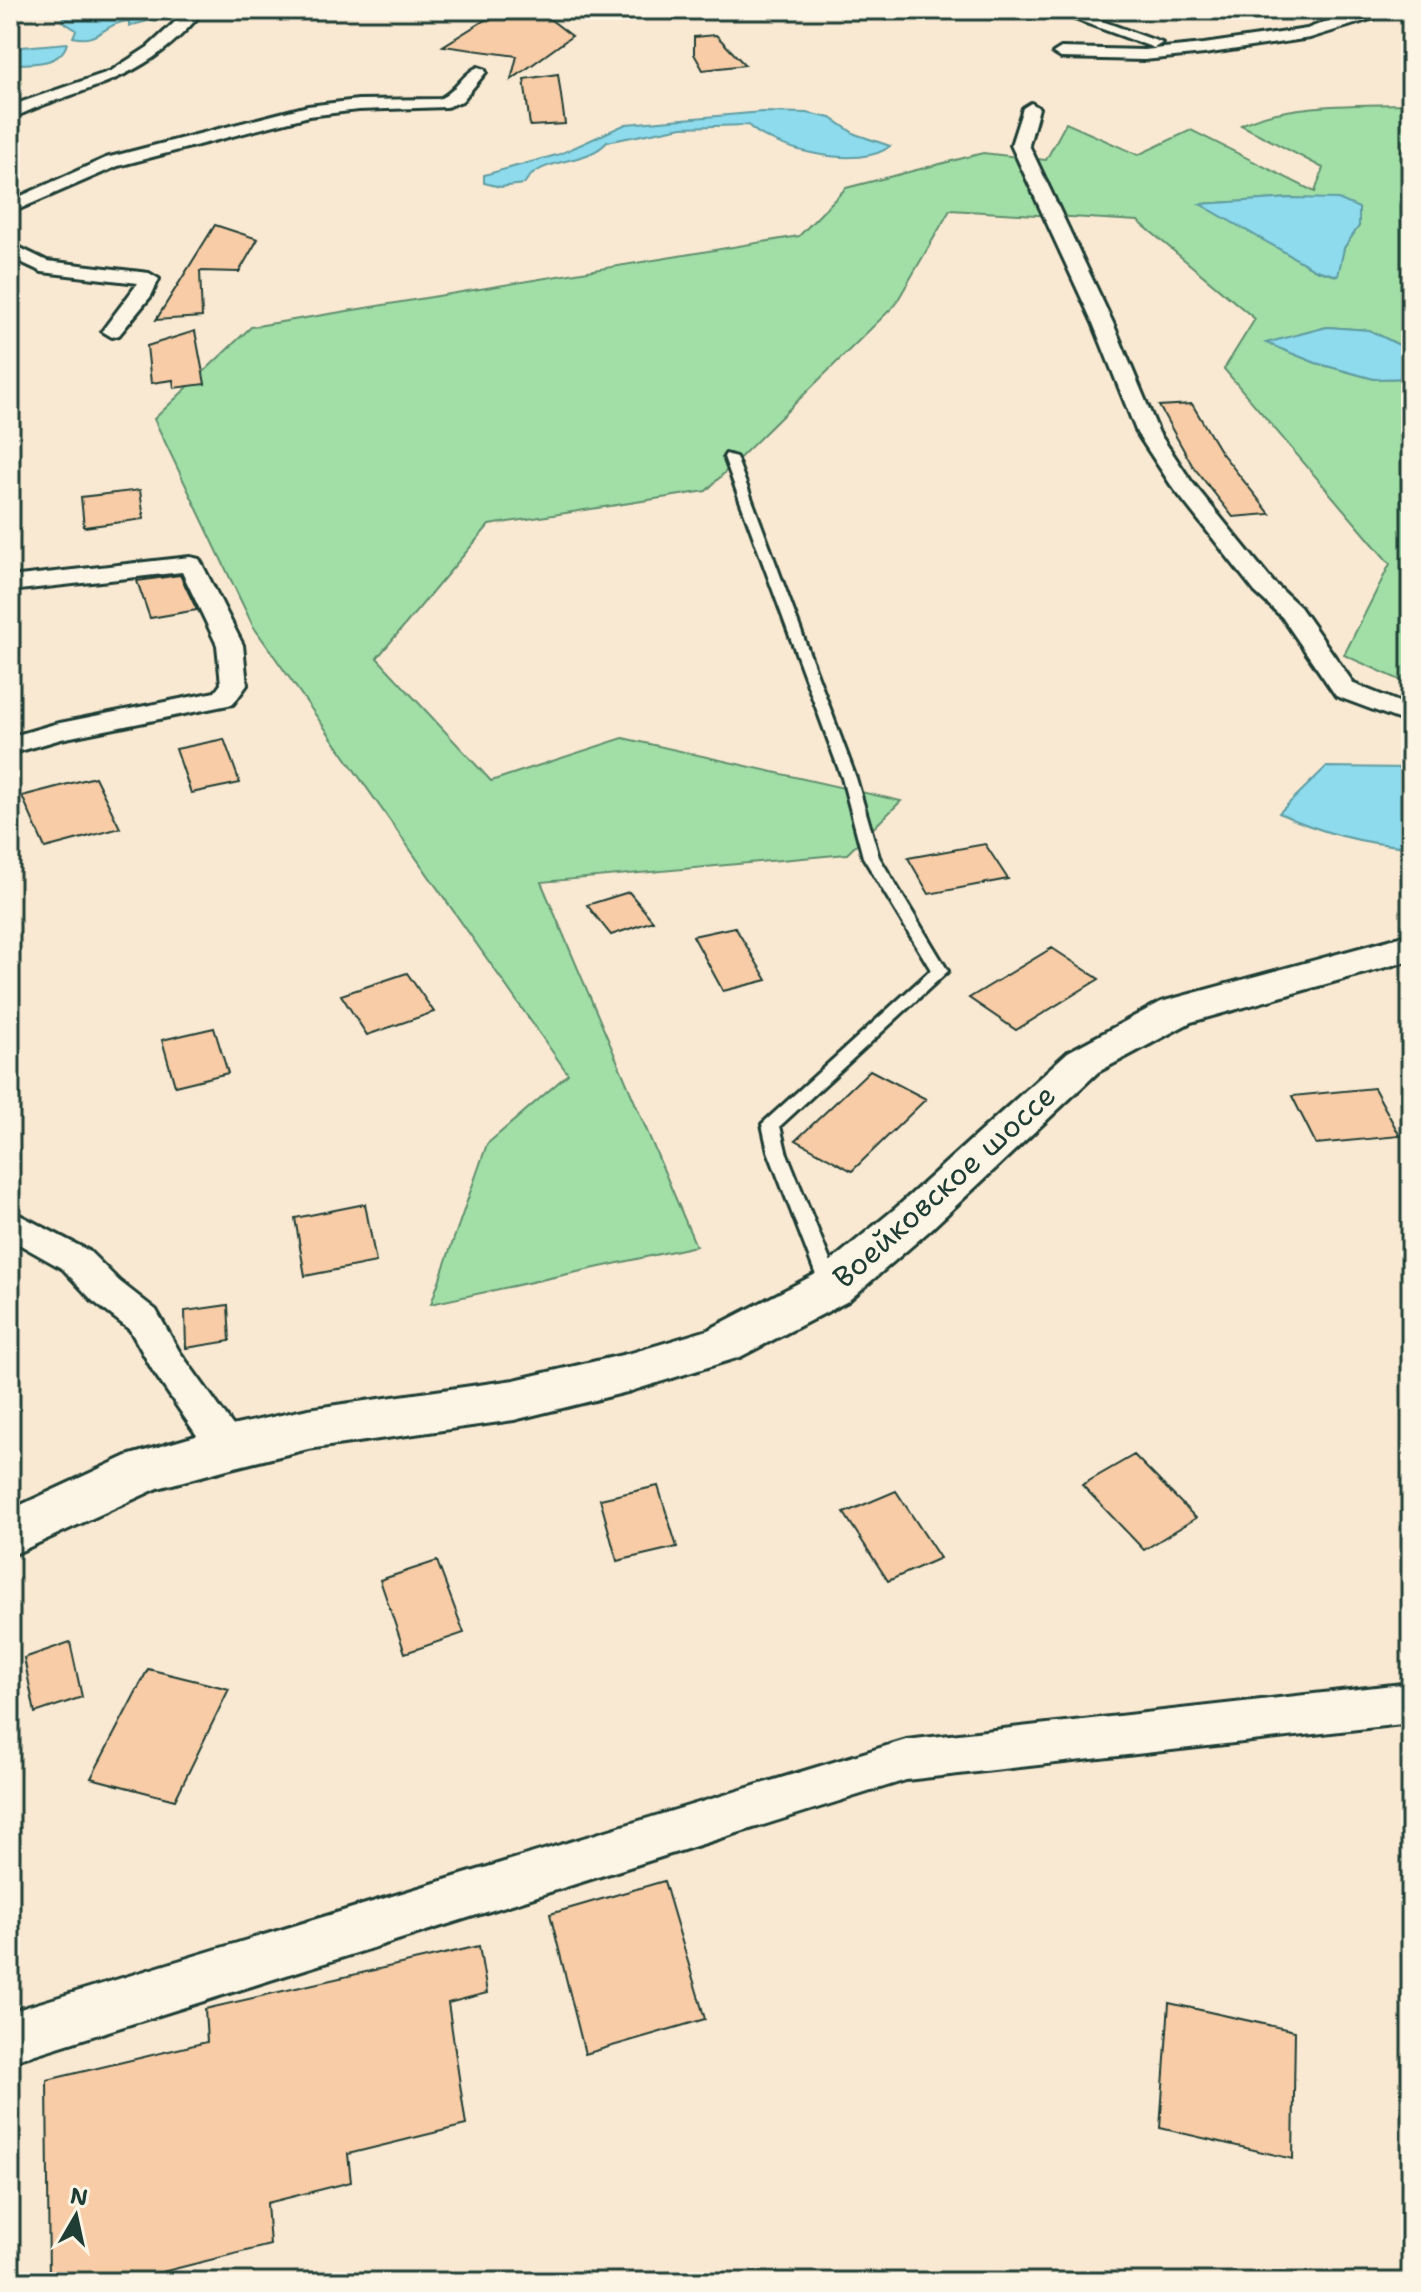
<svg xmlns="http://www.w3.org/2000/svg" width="1421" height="2292" viewBox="0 0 1421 2292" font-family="'Shantell Sans',sans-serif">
<rect width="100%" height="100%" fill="#fae9d2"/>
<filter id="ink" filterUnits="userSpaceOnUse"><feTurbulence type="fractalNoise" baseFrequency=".0125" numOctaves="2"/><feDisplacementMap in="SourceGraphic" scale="16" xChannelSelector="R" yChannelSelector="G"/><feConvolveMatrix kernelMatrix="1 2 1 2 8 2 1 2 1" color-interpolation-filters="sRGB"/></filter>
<g filter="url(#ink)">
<path fill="#a1dfa7" stroke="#608e6e" stroke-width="2" fill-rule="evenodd" d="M 1411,104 L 1411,351 L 1369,330 L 1327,327 L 1267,343 L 1316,363 L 1374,379 L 1411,378 L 1411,685 L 1344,655 L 1390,564 L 1224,369 L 1255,319 L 1138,221 L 950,210 L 895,305 L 706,491 L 489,525 L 377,658 L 491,781 L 623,738 L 901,801 L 847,854 L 541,882 L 696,1246 L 431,1304 L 487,1144 L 568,1074 L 253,626 L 154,419 L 251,327 L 799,236 L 846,188 L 983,153 L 1046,160 L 1066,123 L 1138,155 L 1191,130 L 1315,192 L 1323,168 L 1241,125 C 1283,103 1363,105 1411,104 ZM 1292,198 L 1359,226 L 1344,248 L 1337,276 L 1316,270 L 1201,204 Z"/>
<path fill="#8ddbec" stroke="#619ca2" stroke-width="2" d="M 69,10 L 168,10 L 170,11 L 155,19 L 129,26 L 129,21 C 105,22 99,44 73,37 L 76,30 L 62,21 Z
M 67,43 C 61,66 30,64 10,64 L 10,48 Z
M 762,112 L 807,113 L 831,118 L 855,134 L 890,146 C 861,171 773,150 748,125 L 682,127 L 607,142 C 586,166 540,156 524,184 L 500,187 L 484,183 L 484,175 L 560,154 L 626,124 Z
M 1292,198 L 1338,199 L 1359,208 L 1359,226 L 1344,248 L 1338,276 L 1316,270 L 1200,204 Z
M 1327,327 L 1369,330 L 1411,351 L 1411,378 L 1374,379 L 1316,363 L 1266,343 Z
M 1326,767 L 1411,768 L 1411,847 C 1365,844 1321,833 1279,813 Z"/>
<path fill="#f7cca6" stroke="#1f3d34" stroke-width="2" d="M 501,10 L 538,10 L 572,36 L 511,80 L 517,56 L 443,46 Z
M 716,35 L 745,65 L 703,70 L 694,54 L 694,37 Z
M 558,74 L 565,124 L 530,126 L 524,79 Z
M 215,225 L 258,239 L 239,272 L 200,271 L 202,317 L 156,320 Z
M 195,331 L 205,384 L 174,388 L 173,380 L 151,383 L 147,346 Z
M 1192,404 L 1220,451 L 1270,514 L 1233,517 L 1192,465 L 1159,406 Z
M 140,490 L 144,519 L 84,527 L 81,497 Z
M 180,575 L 197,610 L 150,618 L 137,581 Z
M 224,739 L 240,783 L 191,793 L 176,749 Z
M 95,777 L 120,828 L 45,848 L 22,796 Z
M 985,844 L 1008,879 L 929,894 L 908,858 Z
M 629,892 L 653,921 L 611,935 L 587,905 Z
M 735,927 L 767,980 L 723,991 L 693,936 Z
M 1052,948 L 1099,979 L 1016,1030 L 969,998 Z
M 407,973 L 434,1012 L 367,1035 L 341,995 Z
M 214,1028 L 228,1073 L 175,1086 L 162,1040 Z
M 870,1070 L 926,1099 L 852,1171 L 796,1140 Z
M 1374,1088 L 1400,1136 L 1316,1144 L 1292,1096 Z
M 365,1204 L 376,1262 L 305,1276 L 295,1218 Z
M 228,1305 L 230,1341 L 186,1348 L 185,1311 Z
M 1134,1455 L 1196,1518 L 1144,1550 L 1082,1485 Z
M 658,1486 L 677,1547 L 617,1561 L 600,1499 Z
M 896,1491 L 940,1558 L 888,1581 L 844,1513 Z
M 437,1561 L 464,1633 L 405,1653 L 380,1580 Z
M 70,1642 L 82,1697 L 35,1713 L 24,1658 Z
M 148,1669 L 229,1689 L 175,1800 L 91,1778 Z
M 664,1881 L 705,2019 L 585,2054 L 550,1914 Z
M 479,1946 L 487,1993 L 448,2003 L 466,2125 L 348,2154 L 351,2182 L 267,2203 L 270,2245 L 122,2282 L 49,2282 L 47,2080 L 207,2042 L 205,2009 Z
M 1169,2003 L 1295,2031 L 1293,2159 L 1160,2128 Z"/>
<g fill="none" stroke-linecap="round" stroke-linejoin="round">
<g stroke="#1f3d34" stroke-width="6">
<path id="lane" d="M 726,454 L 736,457 L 856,778 L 879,857 L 948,971 L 780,1126 L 786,1151 L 841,1288 L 838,1293 L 824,1293 L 821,1288 L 768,1151 L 762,1124 L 931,970 L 863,857 L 842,778 L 724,457 Z"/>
</g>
<g stroke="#1f3d34" stroke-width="6">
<path id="street" d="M 188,10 L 204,10 C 158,66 117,80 51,102 C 37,106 24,114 10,118 L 10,106 L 16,104 L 111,71 L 148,47 Z
M 1050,10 L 1072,10 L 1162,43 L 1154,48 L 1149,46 Z
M 1373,10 L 1400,10 L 1310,38 L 1204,54 L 1144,60 L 1061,58 L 1053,53 L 1061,48 L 1144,50 L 1204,44 L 1307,29 L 1330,20 Z
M 478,67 L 484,69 L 486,72 L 462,101 L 447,107 L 358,110 L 309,116 L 118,166 L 10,213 L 10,201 L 106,158 L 308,106 L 358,100 L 439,99 C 456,92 462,74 478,67 Z
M 1031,103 L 1039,108 L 1029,145 L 1113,323 L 1159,433 L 1191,481 L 1273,582 L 1300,607 L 1354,684 L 1411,707 L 1411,724 L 1336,696 L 1282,617 L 1255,592 L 1171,485 L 1137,433 L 1093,323 L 1011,145 L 1023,108 Z
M 10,243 L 47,261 L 149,273 L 159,279 L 151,296 L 119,335 L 112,337 L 102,331 L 138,283 L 42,272 L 10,257 Z
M 190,557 L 199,559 L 202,564 L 243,645 L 247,685 L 233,704 L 61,739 L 10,754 L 10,737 L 55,724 L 215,692 L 221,684 L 217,645 L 182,572 L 10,591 L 10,577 Z
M 10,1210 L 89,1251 L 119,1281 L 156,1310 L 179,1351 L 241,1437 L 247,1448 L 241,1459 L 227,1464 L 213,1459 L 153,1371 L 130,1330 L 93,1301 L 63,1269 L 10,1239 Z
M 1411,1683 L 1411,1723 L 906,1780 L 10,2062 L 10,2012 L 906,1740 Z"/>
</g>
<g stroke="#1f3d34" stroke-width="6">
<path id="secondary" d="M 1411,934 L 1411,960 L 1191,1022 L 1098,1072 L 929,1231 L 848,1301 L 740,1357 L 631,1391 L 514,1420 L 308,1449 L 227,1469 L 158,1488 L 10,1556 L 10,1510 L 127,1456 L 227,1427 L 308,1409 L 514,1380 L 631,1353 L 708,1330 L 814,1275 L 897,1207 L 1068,1052 L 1161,1002 Z"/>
</g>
<use href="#lane" fill="#fcf5e5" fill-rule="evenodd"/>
<use href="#street" fill="#fcf5e5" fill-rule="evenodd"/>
<use href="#secondary" fill="#fcf5e5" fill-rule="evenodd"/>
</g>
</g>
<g text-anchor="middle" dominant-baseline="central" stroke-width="7" stroke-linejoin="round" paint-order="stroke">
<g font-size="30" fill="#1f3d34" stroke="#fcf5e5">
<text transform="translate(944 1186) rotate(-42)">Воейковское шоссе</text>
</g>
</g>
<rect width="1421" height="2292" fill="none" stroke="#fcf5e5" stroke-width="40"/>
<rect x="20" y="20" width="1381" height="2252" fill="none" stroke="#1f3d34" stroke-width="3" filter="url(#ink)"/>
<g transform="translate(76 2216) rotate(9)" stroke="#fcf5e5" stroke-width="6" paint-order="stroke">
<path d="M0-6L14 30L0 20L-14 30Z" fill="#1f3d34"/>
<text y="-12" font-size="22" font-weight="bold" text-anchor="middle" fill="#1f3d34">N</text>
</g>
</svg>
